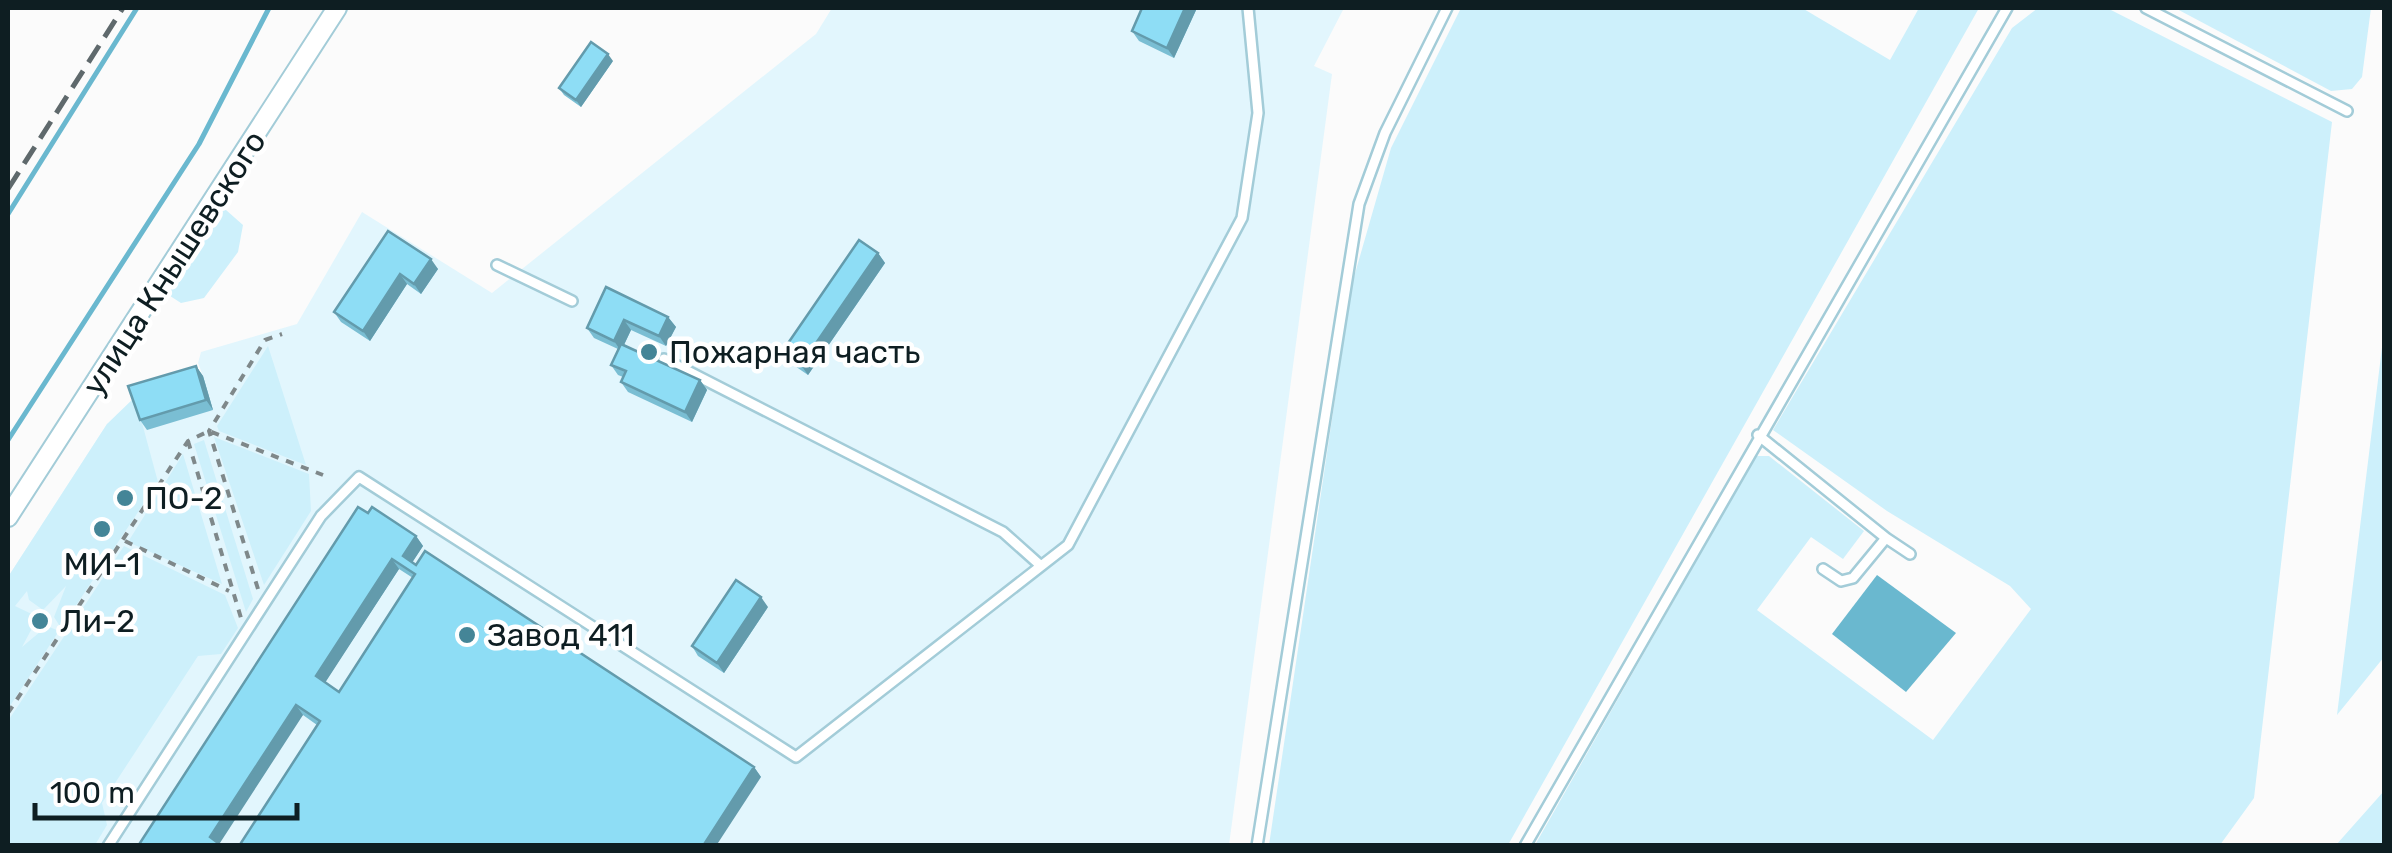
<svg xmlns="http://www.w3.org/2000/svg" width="2392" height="853" viewBox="0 0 2392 853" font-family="Rubik,sans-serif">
<rect width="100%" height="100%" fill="#fbfbfb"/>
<path fill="#e2f6fd" d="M 832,8 L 1344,8 L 1314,66 L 1332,74 L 1229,845 L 8,845 L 8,577 L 107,424 L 203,376 L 198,363 L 201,352 L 297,324 L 362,212 L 492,293 L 816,34 Z"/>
<path fill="#cdf0fb" d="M 1461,8 L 1802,8 L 1890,60 L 1919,8 L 1979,8 L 1508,845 L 1269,845 L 1352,284 L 1391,148 Z
M 2038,8 L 2107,8 L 2332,122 L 2254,798 L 2220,845 L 1535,845 L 1756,456 L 1769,456 L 1864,531 L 1843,559 L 1811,537 L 1757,610 L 1933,740 L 2031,609 L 2010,586 L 1887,511 L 1773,430 L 2012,28 Z
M 2175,8 L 2371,8 L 2362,77 L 2352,89 L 2331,91 Z
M 226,210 L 243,225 L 238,252 L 204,298 L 181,303 L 167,294 L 221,211 Z
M 2384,331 L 2384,657 L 2337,715 Z
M 268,346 L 306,465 L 219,431 L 217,426 Z
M 135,397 L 158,482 L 61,628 L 54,617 L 66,586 L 43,610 L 29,600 L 27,591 L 15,606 L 38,617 L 22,647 L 47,626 L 59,631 L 8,709 L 8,577 L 107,424 Z
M 214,437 L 309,474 L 311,511 L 264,585 Z
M 204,440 L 253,599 L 246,612 L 194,444 Z
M 183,454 L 222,584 L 128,542 Z
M 124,546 L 225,595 L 238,628 L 221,654 L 198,656 L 102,803 L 107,825 L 95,845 L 8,845 L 8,721 Z
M 2384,791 L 2384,845 L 2336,845 Z"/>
<path fill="#6ab8cf" d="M 1877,575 L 1956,633 L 1906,692 L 1832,634 Z"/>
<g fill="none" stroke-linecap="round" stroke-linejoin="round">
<path stroke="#6ab8cf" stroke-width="5" d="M 8,214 L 137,8
M 8,440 L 199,144 L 269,8"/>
<g stroke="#a3ccd8" stroke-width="14">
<path id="service" d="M 2146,8 L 2347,111
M 497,265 L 572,301
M 664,359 L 1003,532 L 1040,565
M 1758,435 L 1886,538
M 1823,569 L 1841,581 L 1853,578 L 1886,538 L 1910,554
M 108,846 L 321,516 L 359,477 L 796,757 L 1068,545 L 1242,218 L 1258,113 L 1248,8
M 1257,846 L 1359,204 L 1385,133 L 1447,8
M 1525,846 L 2007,8"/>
</g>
<g stroke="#a3ccd8" stroke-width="22">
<path id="minor" d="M 8,517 L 337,8"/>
</g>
<path stroke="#7f888a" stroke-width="4" stroke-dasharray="8 8" stroke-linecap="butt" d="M 188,441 L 241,618
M 125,541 L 229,591
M 258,589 L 209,431 L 265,340 L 282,334
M 8,713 L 188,441 L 209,431 L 323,475"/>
<use href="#service" stroke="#fff" stroke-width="9"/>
<use href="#minor" stroke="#fff" stroke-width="18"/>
<path stroke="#5f696c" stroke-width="5" stroke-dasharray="20 10" stroke-linecap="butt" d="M 8,189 L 123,8"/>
</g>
<path fill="#7abed3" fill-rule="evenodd" d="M 1142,8 L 1197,8 L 1174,58 L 1139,41 L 1132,31 Z
M 613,61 L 581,107 L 564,95 L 559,88 Z
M 388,231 L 438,269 L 421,294 L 407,284 L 370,341 L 341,322 L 334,312 Z
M 878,253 L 885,263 L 808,375 L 789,362 L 782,352 Z
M 606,287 L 668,317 L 676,327 L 666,346 L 631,330 L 624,345 L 700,380 L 707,390 L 692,422 L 628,392 L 621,382 L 623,377 L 618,375 L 611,365 L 618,349 L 594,338 L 587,328 Z
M 196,366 L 203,376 L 213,410 L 147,430 L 140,420 Z
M 368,513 L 416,536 L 423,546 L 412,562 L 754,767 L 761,777 L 317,725 L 303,715 L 138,846 ZM 399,569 L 413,578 L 339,692 L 325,682 Z
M 768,607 L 724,673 L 698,656 L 692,646 Z"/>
<path fill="#639bac" d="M 1185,8 L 1197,8 L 1174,58 L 1167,48 Z
M 608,54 L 613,61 L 581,107 L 576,100 Z
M 878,253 L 885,263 L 808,375 L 801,365 Z
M 431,259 L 438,269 L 421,294 L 414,284 Z
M 400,274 L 407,284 L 370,341 L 363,331 Z
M 668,317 L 676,327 L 666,346 L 659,336 Z
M 624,320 L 631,330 L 621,351 L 614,341 Z
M 196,366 L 203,376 L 213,410 L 206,400 Z
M 700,380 L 707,390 L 692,422 L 685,412 Z
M 416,536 L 423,546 L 410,566 L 403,556 Z
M 392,559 L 399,569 L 323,686 L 316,676 Z
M 761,597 L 768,607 L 724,673 L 717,663 Z
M 296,705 L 303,715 L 218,846 L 210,837 Z
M 754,767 L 761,777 L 716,846 L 703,846 Z"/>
<path fill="#8eddf5" stroke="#639bac" stroke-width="2.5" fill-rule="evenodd" d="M 1142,8 L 1185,8 L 1167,48 L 1132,31 Z
M 591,42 L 608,54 L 576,100 L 559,88 Z
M 388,231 L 431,259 L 414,284 L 400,274 L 363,331 L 334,312 Z
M 859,240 L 878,253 L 801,365 L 782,352 Z
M 606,287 L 668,317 L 659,336 L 624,320 L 614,341 L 587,328 Z
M 621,344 L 700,380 L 685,412 L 621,382 L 626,371 L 611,365 Z
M 196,366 L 206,400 L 140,420 L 128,386 Z
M 358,507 L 368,513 L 372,507 L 416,536 L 403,556 L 416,565 L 425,551 L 754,767 L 703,846 L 239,846 L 320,721 L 296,705 L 210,837 L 222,846 L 138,846 ZM 392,559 L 415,574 L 339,692 L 316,676 Z
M 736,580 L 761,597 L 717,663 L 692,646 Z"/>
<g fill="#448597" stroke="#fff" stroke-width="4">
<circle cx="649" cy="352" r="10"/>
<circle cx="125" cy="498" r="10"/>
<circle cx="102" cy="529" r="10"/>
<circle cx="40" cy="621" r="10"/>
<circle cx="467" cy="635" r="10"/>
</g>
<g text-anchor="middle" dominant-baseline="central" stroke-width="9" stroke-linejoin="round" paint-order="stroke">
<g font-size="32" fill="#0e1e22" stroke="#fff">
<text transform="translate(174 263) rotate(-57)">улица Кнышевского</text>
</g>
<g font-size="32" fill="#0e1e22" stroke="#fff" text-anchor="start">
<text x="669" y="352">Пожарная часть</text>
<text x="145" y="498">ПО-2</text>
<text x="102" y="564" text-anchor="middle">МИ-1</text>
<text x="60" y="621">Ли-2</text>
<text x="487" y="635">Завод 411</text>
</g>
</g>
<rect width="2392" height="853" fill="none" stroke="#0e1e22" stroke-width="20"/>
<path d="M35 803v15h262v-15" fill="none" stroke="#0e1e22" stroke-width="5"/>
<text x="50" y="803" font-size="30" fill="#0e1e22" stroke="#ffffff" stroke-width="8" paint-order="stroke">100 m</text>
</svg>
